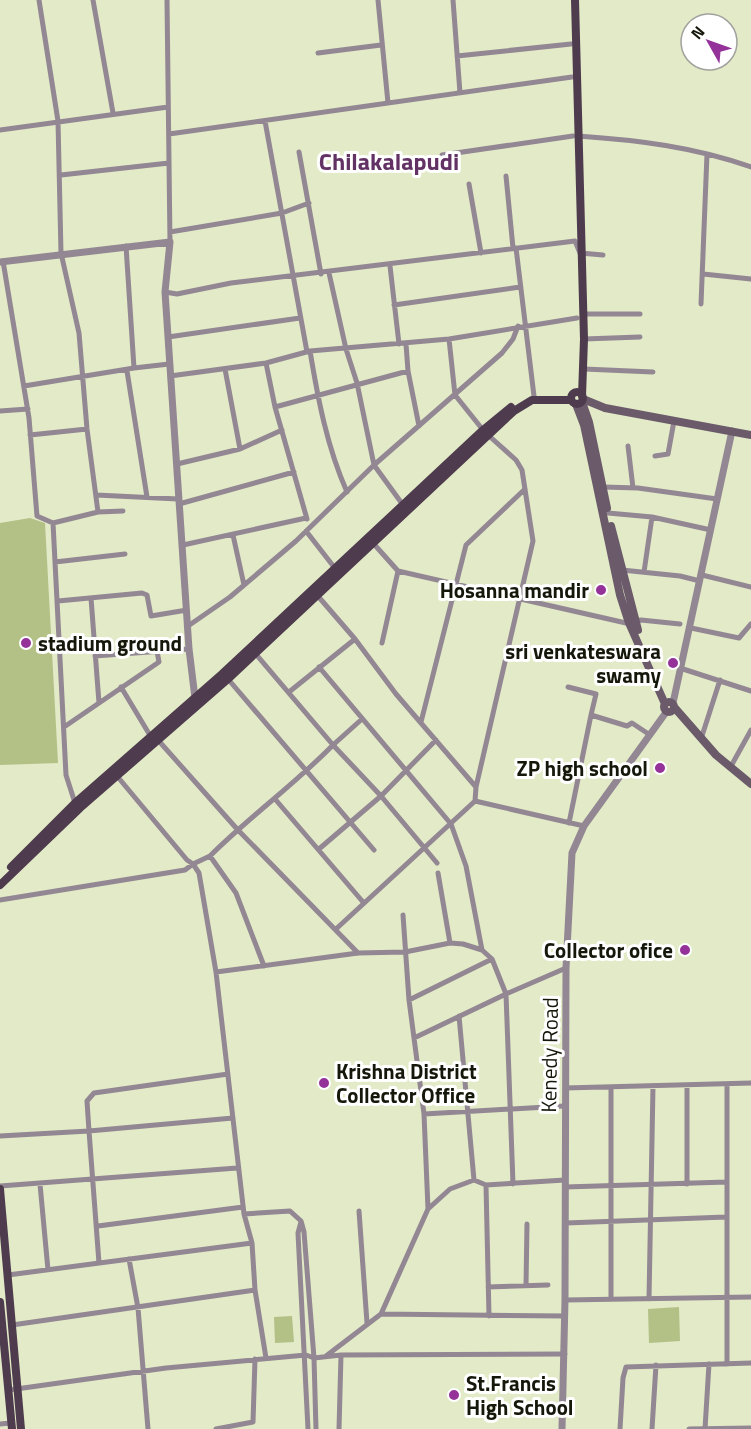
<svg xmlns="http://www.w3.org/2000/svg" width="751" height="1429" viewBox="0 0 751 1429" font-family="'Titillium Web',sans-serif">
<rect width="100%" height="100%" fill="#e2eac7"/>
<path fill="#b3c086" d="M 30,518 L 45,523 L 58,763 L 0,765 L 0,523 Z
M 679,1307 L 680,1341 L 649,1343 L 648,1309 Z
M 292,1316 L 294,1342 L 275,1343 L 274,1317 Z"/>
<g fill="none" stroke-linecap="round" stroke-linejoin="round">
<path stroke="#928792" stroke-width="5" d="M 39,0 L 58,121 L 61,253 L 79,333 L 87,429 L 98,512 L 53,523
M 93,0 L 113,113
M 167,0 L 170,242
M 378,0 L 388,103
M 453,0 L 460,93
M 318,53 L 381,45
M 457,56 L 571,44
M 265,121 L 307,352
M 0,130 L 168,107
M 169,134 L 572,77
M 578,136 C 637,140 695,147 751,167
M 299,152 L 321,274
M 442,155 L 573,136
M 61,175 L 169,163
M 506,176 L 513,248
M 469,184 L 481,253
M 170,232 L 282,213 L 309,203
M 516,248 L 534,396
M 3,261 L 29,418 L 37,516 L 53,523 L 66,775 L 75,803
M 390,266 L 399,344
M 329,273 L 346,349 L 357,383 L 374,465 L 403,505
M 703,274 L 751,279
M 165,292 L 177,294 L 231,283 L 575,241 L 580,253 L 603,255
M 701,304 L 707,154
M 394,305 L 520,287
M 583,314 L 640,314
M 168,337 L 300,318
M 449,339 L 455,395 L 483,430
M 584,339 L 640,337
M 406,344 L 408,371 L 419,426
M 310,351 C 318,399 327,447 347,492
M 266,363 L 275,407 L 408,371
M 134,368 L 169,364
M 225,369 L 240,449
M 584,369 L 653,372
M 127,371 L 147,497
M 170,376 L 266,363 L 310,351 L 449,339 L 577,318
M 24,386 L 134,368 L 126,246
M 275,407 L 307,519
M 0,411 L 28,409
M 30,435 L 87,429
M 628,446 L 633,488
M 655,456 L 668,454 L 674,421
M 177,464 L 240,449 L 282,430
M 603,487 L 638,488 L 717,499
M 96,495 L 178,499
M 179,504 L 294,472
M 98,512 L 123,511
M 608,513 L 652,517 L 711,530
M 306,531 L 334,567
M 233,535 L 244,585
M 373,543 L 398,571 L 626,623 L 641,620 L 680,624
M 183,545 L 306,518
M 55,562 L 125,554
M 622,570 L 680,576 L 700,581
M 644,572 L 652,517
M 702,575 L 751,587
M 91,598 L 99,703
M 58,601 L 142,593 L 147,595 L 151,616 L 187,610
M 188,626 L 230,597 L 296,541 L 374,465 L 502,353 L 513,339 L 518,326
M 691,628 L 739,638 L 751,624
M 382,643 L 398,571
M 95,656 L 189,649
M 319,667 L 451,824 L 466,866 L 482,950
M 683,669 L 751,691
M 228,679 L 374,850
M 121,687 L 151,737
M 568,687 L 596,694 L 591,715 L 627,726 L 632,723 L 650,735
M 289,692 L 355,639 L 317,595
M 362,719 L 333,745 L 381,796 L 437,863
M 421,722 L 466,545 L 525,489
M 64,727 L 159,662 L 157,651
M 701,739 L 720,680
M 158,740 L 237,829 L 358,953
M 730,768 L 751,730
M 117,776 L 187,860 L 193,864 L 210,856 L 236,893 L 264,966
M 476,787 L 533,541 L 522,470 L 516,460 L 488,435
M 275,799 L 363,902
M 475,801 L 584,826
M 569,823 L 591,715
M 319,849 L 381,796 L 436,740
M 210,856 C 249,817 294,785 333,745 L 255,653
M 438,873 L 450,943
M 0,900 L 185,870 L 193,864 L 199,873 L 216,972 L 244,1214 L 290,1211 L 301,1221 L 304,1232 L 314,1358 L 316,1429
M 403,915 L 409,1000 L 424,1114 L 428,1209
M 336,929 L 475,801 L 476,787 L 396,694 L 355,639
M 216,972 L 358,953 L 405,952 L 450,943 L 463,944 L 482,950 L 492,959 L 506,994 L 566,968
M 409,1000 L 492,959
M 459,1016 L 474,1180
M 414,1038 L 506,994 L 513,1184
M 727,1084 L 727,1364
M 565,1088 L 751,1083
M 424,1114 L 564,1106
M 0,1136 L 89,1131 L 87,1101 L 94,1093 L 228,1074
M 40,1184 L 48,1270
M 687,1184 L 687,1086
M 486,1185 L 489,1316
M 0,1186 L 237,1168
M 565,1187 L 727,1182
M 359,1211 L 367,1323
M 301,1222 L 298,1233 L 308,1429
M 566,1223 L 726,1217
M 98,1226 L 243,1207
M 252,1243 L 255,1290 L 266,1358
M 129,1259 L 138,1308 L 148,1429
M 99,1263 L 89,1131 L 233,1118
M 8,1275 L 252,1243 L 244,1214
M 526,1286 L 527,1224
M 488,1287 L 548,1285
M 611,1299 L 611,1088
M 649,1299 L 653,1086
M 565,1300 L 751,1297
M 381,1314 L 565,1316
M 12,1325 L 255,1290
M 326,1356 L 381,1314 L 428,1209 L 450,1189 L 474,1180 L 486,1185 L 565,1180
M 9,1390 L 166,1368 L 306,1355 L 314,1358 L 341,1355 L 565,1354
M 0,1424 L 11,1423
M 216,1429 L 253,1422 L 255,1359
M 339,1429 L 341,1355
M 620,1429 L 623,1378 L 626,1367 L 751,1363
M 652,1429 L 656,1365
M 689,1429 L 751,1428
M 705,1429 L 709,1364"/>
<path stroke="#928792" stroke-width="7" d="M 0,262 L 170,242 L 165,292 L 189,649 L 195,698
M 673,703 L 732,431
M 562,1429 L 565,1300 L 566,968 L 572,853 L 584,826 L 667,711"/>
<path stroke="#6a5a6a" stroke-width="8" d="M 583,399 L 605,408 L 751,435
M 582,402 L 589,422 L 607,508
M 576,404 L 584,425 L 620,595 L 629,623 L 665,704
M 611,526 L 638,630
M664 707a5 5 0 1 1 10 0a5 5 0 1 1-10 0Z
M 674,707 L 716,755 L 751,784"/>
<path stroke="#4e3b4e" stroke-width="8" d="M 575,0 L 584,339 L 582,396
M571 398a6 6 0 1 1 12 0a6 6 0 1 1-12 0Z
M 11,867 L 75,803 L 222,674 L 483,430 L 511,407
M 0,885 L 80,808 L 228,679 L 514,411 L 532,400 L 571,400
M 0,1189 L 21,1429
M 0,1302 L 12,1429"/>
</g>
<g fill="#943299" stroke="#fff" stroke-width="2">
<circle cx="601" cy="590" r="6"/>
<circle cx="26" cy="643" r="6"/>
<circle cx="673" cy="663" r="6"/>
<circle cx="660" cy="768" r="6"/>
<circle cx="685" cy="950" r="6"/>
<circle cx="324" cy="1083" r="6"/>
<circle cx="454" cy="1395" r="6"/>
</g>
<g text-anchor="middle" dominant-baseline="central" stroke-width="6" stroke-linejoin="round" paint-order="stroke">
<g font-size="21" font-weight="bold" fill="#15170b" stroke="#fff" text-anchor="end">
<text x="589" y="590">Hosanna mandir</text>
<text x="38" y="643" text-anchor="start">stadium ground</text>
<text x="661" y="651">sri venkateswara<tspan x="661" dy="24">swamy</tspan></text>
<text x="648" y="768">ZP high school</text>
<text x="673" y="950">Collector ofice</text>
<text x="336" y="1071" text-anchor="start">Krishna District<tspan x="336" dy="24">Collector Office</tspan></text>
<text x="466" y="1383" text-anchor="start">St.Francis<tspan x="466" dy="24">High School</tspan></text>
</g>
<g font-size="21" fill="#15170b" stroke="#fff">
<text transform="translate(549 1055) rotate(-89)">Kenedy Road</text>
</g>
<g font-size="24" font-weight="bold" fill="#623264" stroke="#fff">
<text x="389" y="161">Chilakalapudi</text>
</g>
</g>
<g transform="translate(709 42) rotate(310)"><circle r="28" fill="#ffffff" stroke="#a1a29d" stroke-width="1.5"/>
<path d="M0-4.5L10 22L0 15L-10 22Z" fill="#943299"/>
<text y="-9" font-size="16" font-weight="bold" text-anchor="middle" fill="#15170b">N</text>
</g>
</svg>
